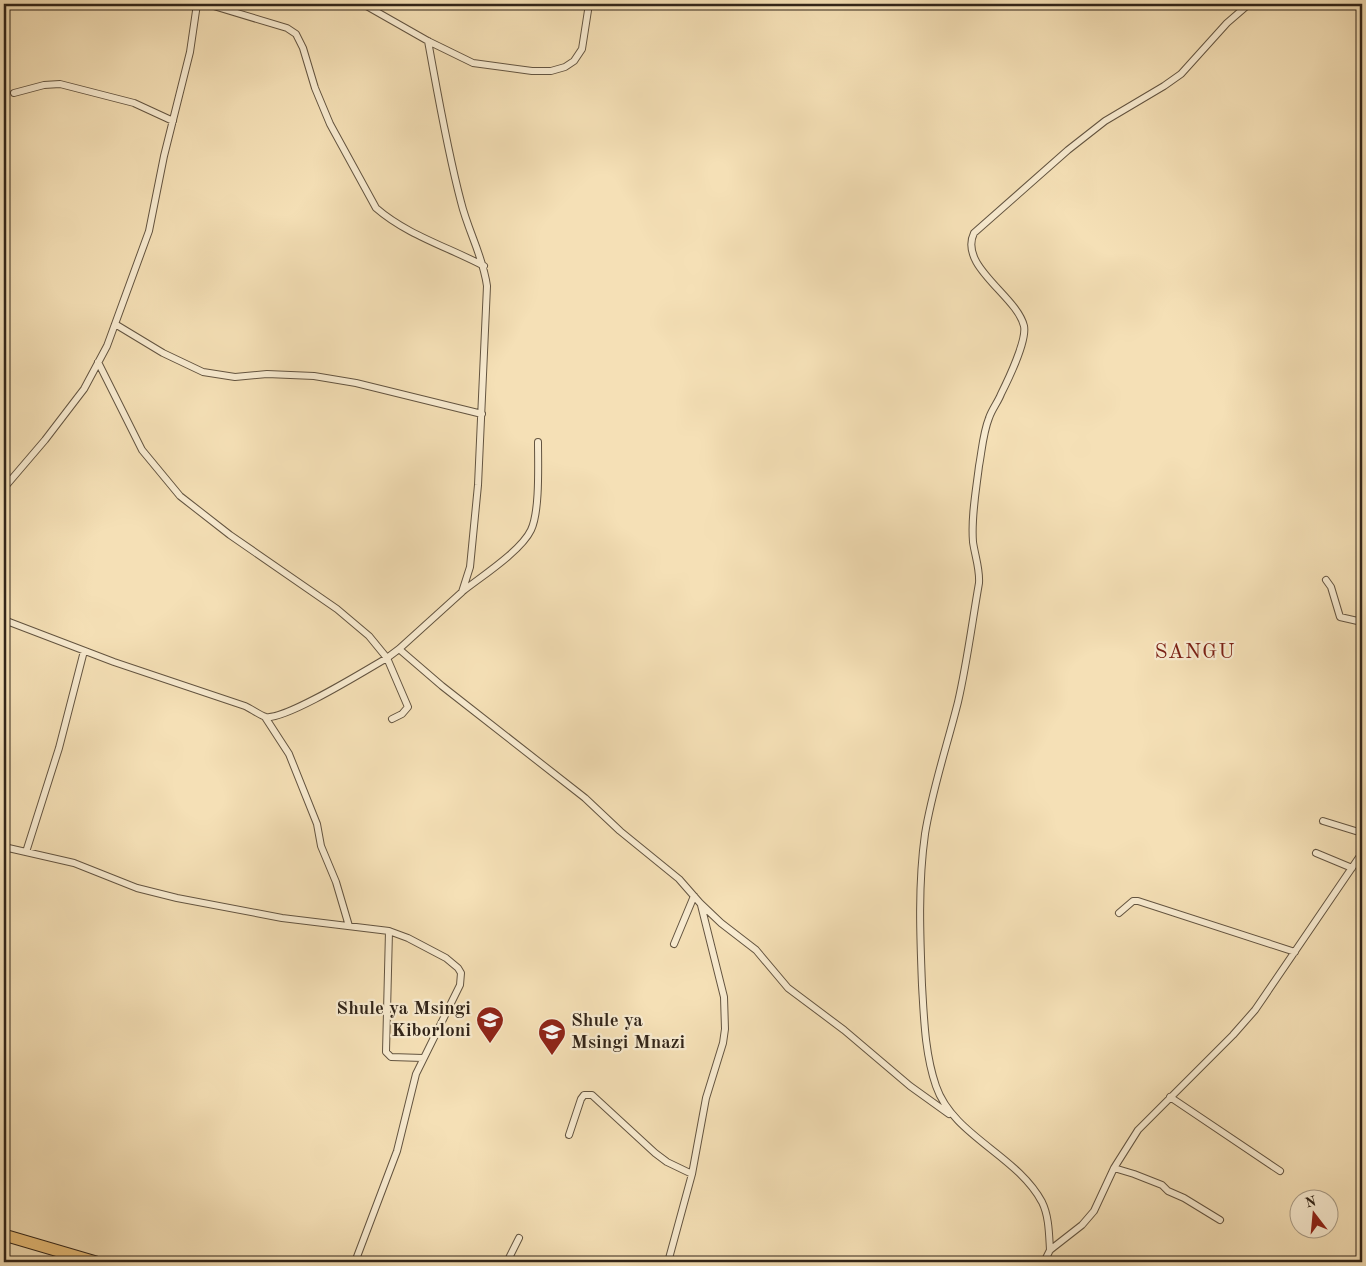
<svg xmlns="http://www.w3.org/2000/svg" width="1366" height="1266" viewBox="0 0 1366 1266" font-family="'Old Standard TT',serif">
<rect width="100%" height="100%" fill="#f5e0b6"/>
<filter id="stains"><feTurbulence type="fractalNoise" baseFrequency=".004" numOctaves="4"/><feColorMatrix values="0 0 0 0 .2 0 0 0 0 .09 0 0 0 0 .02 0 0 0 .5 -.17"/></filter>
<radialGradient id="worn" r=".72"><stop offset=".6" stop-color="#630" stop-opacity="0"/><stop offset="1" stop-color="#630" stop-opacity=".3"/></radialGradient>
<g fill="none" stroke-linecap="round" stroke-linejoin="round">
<g stroke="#635440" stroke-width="8">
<path id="street" d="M 207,4 L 287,28 L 296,34 L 303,48 L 315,88 L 330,124 L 376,208 C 407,235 448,247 484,266
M 363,4 L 428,41 L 473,63 L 532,71 L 551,71 L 565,67 L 574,61 L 582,49 L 589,4
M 14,93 L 44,85 L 60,84 L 134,103 L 173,121
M 115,324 L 163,353 L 203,372 L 235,377 L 267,374 L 314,376 L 356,383 L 482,414
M 98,362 L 142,450 L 180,496 L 230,535 L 337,609 L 369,636 L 387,658 L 408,707 L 402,714 L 392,719
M 4,488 L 45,440 L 84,389 L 107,346 L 149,231 L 164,156 L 190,52 L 197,4
M 1326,580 L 1331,587 L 1340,617 L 1362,622
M 463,591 C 482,576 521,551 531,530 C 540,511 538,464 538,442
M 4,620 L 114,662 L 245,706 C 250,708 261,716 266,717 C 286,720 366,670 387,658 L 399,649 L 462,592 L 470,567 L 478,485 L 487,286 C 483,256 468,231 461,202 C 447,149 438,95 428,41
M 399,649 L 442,686 L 585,798 L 620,831 L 679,879 L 700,903 L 721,923 L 756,950 L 788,988 L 844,1030 L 910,1086 L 949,1114
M 265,717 L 289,754 L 317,824 L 321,846 L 336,882 L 349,926
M 1323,821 L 1362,833
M 4,847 L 74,863 L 137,888 L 177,898 L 282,918 L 389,931 L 408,938 L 446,958 L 458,968 L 461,973 L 460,985 L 416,1074 L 397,1151 L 355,1262
M 26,852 L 59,748 L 84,651
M 1316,853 L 1352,868
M 1119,913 L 1133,901 L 1138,901 L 1295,952
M 389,931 L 386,1052 L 391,1057 L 423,1058
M 674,944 L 694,896
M 1170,1097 L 1280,1171
M 569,1135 L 581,1099 L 584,1095 L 592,1095 L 655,1153 L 667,1162 L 692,1174
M 1114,1168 L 1134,1174 L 1162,1185 L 1168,1191 L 1184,1198 L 1220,1220
M 1050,1250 C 1049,1234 1049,1216 1042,1202 C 1017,1155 953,1136 936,1086 C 925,1054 924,1019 922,985 C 920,935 918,884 925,834 C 932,790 947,746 958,702 C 967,663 972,623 979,583 C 980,569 975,556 973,542 C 971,517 976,491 979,466 C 982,450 983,433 989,418 C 992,409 998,402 1001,394 C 1008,380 1027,340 1024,326 C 1017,296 958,266 974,233 L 1068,150 L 1105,121 L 1164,86 L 1181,74 L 1227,23 L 1249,4
M 4,1259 L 19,1262
M 507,1262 L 519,1238
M 668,1262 L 692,1174 L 706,1098 L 723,1043 L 725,1029 L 724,997 L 701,905
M 1044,1262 L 1050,1250 L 1082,1225 L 1094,1211 L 1114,1168 L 1138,1130 L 1233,1035 L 1255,1010 L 1362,853"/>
</g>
<g stroke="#322519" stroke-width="13">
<path id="highway" d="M 4,1235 L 96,1262"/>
</g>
<use href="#street" stroke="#f8ebd0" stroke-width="6"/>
<use href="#highway" stroke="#eac07b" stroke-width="11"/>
</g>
<defs>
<g id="school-pin" transform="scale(1.4375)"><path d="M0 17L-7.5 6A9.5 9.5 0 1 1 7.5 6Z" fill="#8f2418" stroke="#f8ebd0"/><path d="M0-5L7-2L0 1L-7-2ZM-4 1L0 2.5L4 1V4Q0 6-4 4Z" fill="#fff"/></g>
</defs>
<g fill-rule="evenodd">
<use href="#school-pin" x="490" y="1020"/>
<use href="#school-pin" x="552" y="1032"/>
</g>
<g text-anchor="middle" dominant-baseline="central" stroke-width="4.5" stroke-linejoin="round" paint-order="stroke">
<g font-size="19" font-weight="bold" fill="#322519" stroke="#f8ebd0" text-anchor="end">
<text x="471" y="1009">Shule ya Msingi<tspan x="471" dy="22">Kiborloni</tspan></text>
<text x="571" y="1021" text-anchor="start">Shule ya<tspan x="571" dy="22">Msingi Mnazi</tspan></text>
</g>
<g font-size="21" letter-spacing="1" fill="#7a1f14" stroke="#f8ebd0">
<text x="1195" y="652">SANGU</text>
</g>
</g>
<rect width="1366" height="1266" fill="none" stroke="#f5e0b6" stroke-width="20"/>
<rect x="5" y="5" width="1356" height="1256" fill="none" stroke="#322519" stroke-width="2.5"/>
<rect x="10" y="10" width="1346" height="1246" fill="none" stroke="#322519"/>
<g transform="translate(1314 1214) rotate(344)"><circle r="24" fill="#f8ebd0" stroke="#a99c87"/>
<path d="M0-4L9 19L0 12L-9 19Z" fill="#8f2418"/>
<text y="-8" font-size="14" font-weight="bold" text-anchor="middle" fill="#322519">N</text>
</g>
<rect width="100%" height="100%" filter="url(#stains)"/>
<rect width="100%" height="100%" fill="url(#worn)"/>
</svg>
